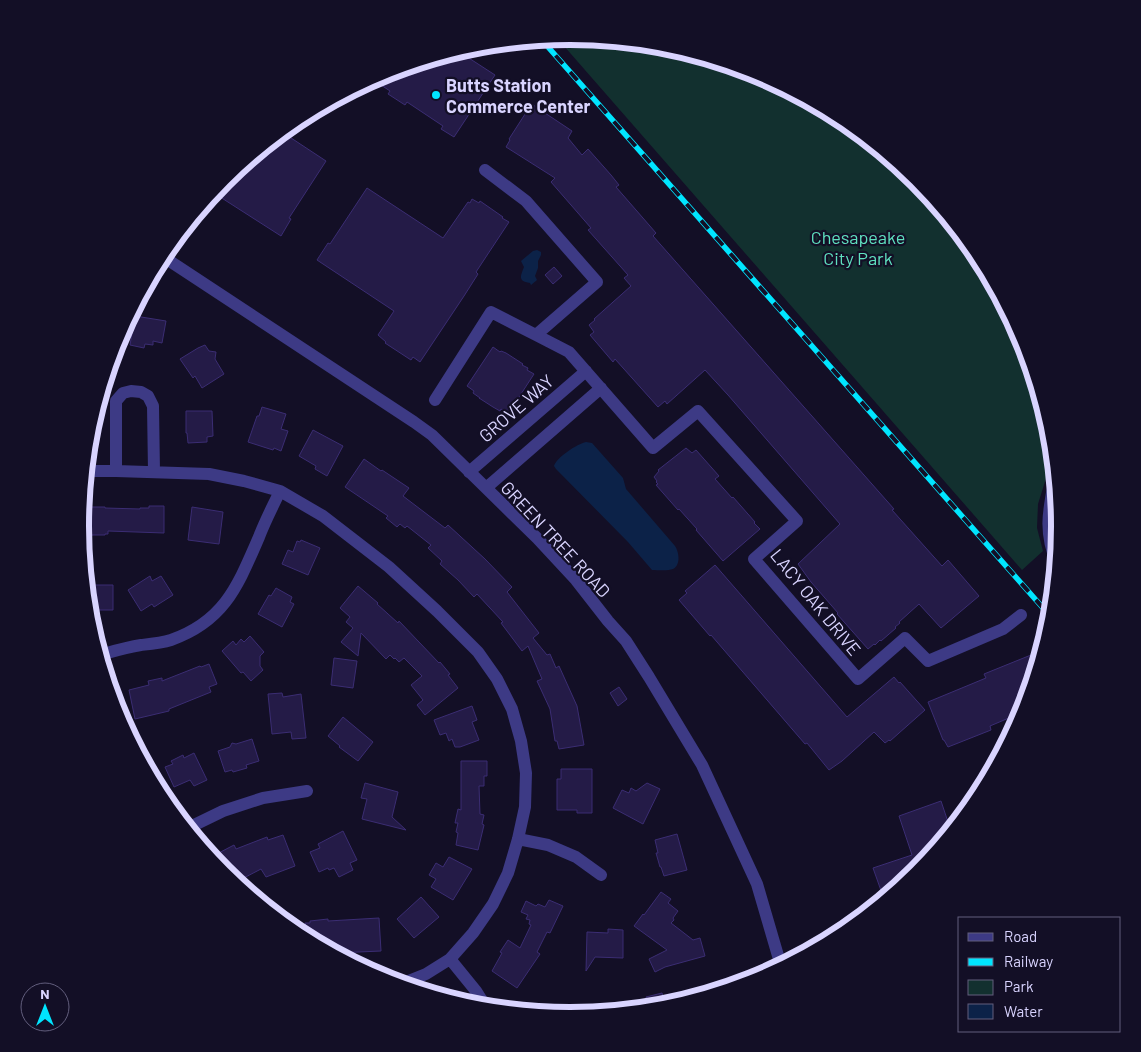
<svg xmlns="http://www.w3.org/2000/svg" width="1141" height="1052" viewBox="0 0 1141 1052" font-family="Barlow,sans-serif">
<rect width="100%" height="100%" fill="#130f26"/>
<path fill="#12302f" d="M 571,36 L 666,46 L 758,74 L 843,119 L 917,180 L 978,254 L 1023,339 L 1051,431 L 1053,456 L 1038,504 L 1037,528 L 1043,551 L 1022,570 L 557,38 Z"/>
<path fill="#0c2248" d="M 537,250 L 541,252 L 541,255 L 538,261 L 538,268 L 535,276 L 537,280 L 531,285 L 530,283 C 518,281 520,277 524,267 L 521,261 L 533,251 Z
M 586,442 L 592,443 L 623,478 L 626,489 L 675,546 C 679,552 681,565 673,569 C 668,571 658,570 652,570 L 628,542 L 556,469 L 554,466 C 557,457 577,444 586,442 Z"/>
<path fill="#241b47" stroke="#3b2d73" d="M 458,51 L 495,75 L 454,137 L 441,129 L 443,126 L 407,102 L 405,105 L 388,94 L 390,91 L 372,79 L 383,73 Z
M 533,105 L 572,131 L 568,138 L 582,155 L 588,149 L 611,175 L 619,185 L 616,187 L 656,233 L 653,236 L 894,509 L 892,510 L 942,566 L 948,560 L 979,596 L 941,628 L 919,604 L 899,622 L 900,623 L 895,627 L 896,628 L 881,641 L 880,640 L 875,645 L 874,644 L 868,649 L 837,614 L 838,613 L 811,582 L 798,564 L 840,524 L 728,395 L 705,370 L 667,404 L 665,401 L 658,407 L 615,359 L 613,362 L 590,335 L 594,332 L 589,325 L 595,320 L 594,319 L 631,286 L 624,278 L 628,275 L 588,230 L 591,228 L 551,182 L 555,178 L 506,147 L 510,140 L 509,139 L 527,111 L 528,112 Z
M 282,132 L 326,161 L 289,218 L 291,219 L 281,236 L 217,195 L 230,175 Z
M 367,188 L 443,238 L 468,202 L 470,203 L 472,199 L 479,203 L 480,201 L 503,217 L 502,218 L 509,222 L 476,272 L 478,274 L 464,296 L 420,362 L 413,357 L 411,360 L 385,343 L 386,342 L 378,335 L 394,311 L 317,260 L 328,243 L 330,244 Z
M 554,267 L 562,276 L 553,284 L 545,275 Z
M 135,316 L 166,321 L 162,343 L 153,341 L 153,345 L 145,344 L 144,348 L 130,345 Z
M 205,345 L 209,351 L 216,352 L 215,359 L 224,374 L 202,388 L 195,376 L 193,378 L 180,359 L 198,348 Z
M 493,347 L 500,352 L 501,351 L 506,353 L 523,364 L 522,365 L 528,368 L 527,370 L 534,374 L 508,414 L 501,409 L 500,411 L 493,407 L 479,398 L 480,398 L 473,393 L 474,391 L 467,386 Z
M 262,407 L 286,414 L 281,429 L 288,431 L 281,451 L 274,448 L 273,450 L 248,442 L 257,416 L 259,416 Z
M 186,411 L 212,411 L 213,436 L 207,437 L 207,442 L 188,443 L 187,433 L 186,433 Z
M 313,430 L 343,446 L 327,476 L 315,469 L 316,466 L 299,456 Z
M 686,448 L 692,453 L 696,450 L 719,476 L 715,479 L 732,498 L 733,497 L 755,522 L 754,523 L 760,529 L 723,561 L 696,530 L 697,529 L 679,509 L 678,510 L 656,485 L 658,484 L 656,482 L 657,481 L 654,477 L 659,471 L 658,470 Z
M 364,459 L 381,471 L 382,470 L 409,488 L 403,496 L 445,528 L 448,525 L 485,559 L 512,587 L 507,592 L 539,633 L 533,638 L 547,655 L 550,654 L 556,668 L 559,666 L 577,706 L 584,745 L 559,749 L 557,741 L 555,741 L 550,709 L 537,681 L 542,679 L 528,646 L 522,651 L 501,623 L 503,622 L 477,594 L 474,597 L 458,580 L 440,564 L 442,561 L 428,548 L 431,545 L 407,526 L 405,528 L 400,524 L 397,527 L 386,518 L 388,516 L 345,487 Z
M 149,506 L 164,506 L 164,533 L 108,531 L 108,534 L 105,534 L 105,535 L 92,535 L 89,540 L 82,533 L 81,526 L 83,507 L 105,507 L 105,508 L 140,509 L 140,508 L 149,508 Z
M 192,507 L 223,512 L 219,544 L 188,540 Z
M 301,540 L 320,548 L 308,575 L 282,564 L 288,550 L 293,552 L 297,541 L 300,542 Z
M 715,565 L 847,717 L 894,677 L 899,683 L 900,682 L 925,710 L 890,741 L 889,740 L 885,743 L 874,732 L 842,761 L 829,770 L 807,743 L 805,744 L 711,635 L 710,636 L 679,600 L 687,593 L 685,591 Z
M 150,576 L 152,581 L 161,576 L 173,595 L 154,607 L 152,604 L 141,611 L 128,590 Z
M 87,585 L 113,585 L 113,610 L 89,610 Z
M 358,586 L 378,603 L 377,604 L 398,623 L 399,621 L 439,663 L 440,662 L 450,674 L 448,675 L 458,688 L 425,715 L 417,705 L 423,700 L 411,685 L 422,676 L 404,658 L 399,662 L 395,658 L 394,659 L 390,655 L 386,659 L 361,633 L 358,656 L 341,642 L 353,628 L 346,622 L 350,617 L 340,608 Z
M 276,588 L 292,597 L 290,602 L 294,604 L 282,627 L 258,614 L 269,595 L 271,596 Z
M 250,636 L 264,652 L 260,656 L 260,666 L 263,670 L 251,681 L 243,672 L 241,673 L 222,651 L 233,641 L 236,645 L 241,639 L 244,642 Z
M 1031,655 L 1036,669 L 1023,712 L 990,726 L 991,730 L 948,747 L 944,740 L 943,740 L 928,702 L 986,678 L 984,674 Z
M 334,658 L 357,661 L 353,688 L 331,685 Z
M 209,664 L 217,684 L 209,687 L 211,692 L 169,709 L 169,711 L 135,719 L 129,690 L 149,685 L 148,681 L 162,678 L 162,681 L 200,666 L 201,667 Z
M 619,687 L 627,699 L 618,706 L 610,693 Z
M 282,693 L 283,697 L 301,694 L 306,738 L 292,739 L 291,732 L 272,734 L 268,694 Z
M 472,706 L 477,720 L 472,722 L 479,740 L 460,747 L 455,747 L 452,739 L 449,741 L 446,733 L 440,735 L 434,720 Z
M 343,717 L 373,742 L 358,761 L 339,747 L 340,746 L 328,736 Z
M 252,739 L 259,761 L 246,765 L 247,768 L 233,772 L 232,770 L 225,772 L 218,751 L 230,747 L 232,743 L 236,744 Z
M 194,753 L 207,780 L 194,786 L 190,780 L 174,787 L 165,767 L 173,764 L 171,761 L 183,755 L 184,758 Z
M 461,761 L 487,761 L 487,776 L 484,776 L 484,786 L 479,786 L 480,814 L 484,815 L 482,824 L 484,825 L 478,850 L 456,845 L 458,833 L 456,832 L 458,823 L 455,823 L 458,809 L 461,810 Z
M 561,769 L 592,769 L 592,813 L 577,813 L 577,810 L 557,810 L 557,779 L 561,779 Z
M 365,783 L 398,792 L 392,817 L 406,830 L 362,819 L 367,799 L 361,798 Z
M 647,783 L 660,789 L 643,824 L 613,808 L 622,790 L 629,793 L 631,788 L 636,791 Z
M 941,801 L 951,831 L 917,872 L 884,899 L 873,868 L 912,855 L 899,816 Z
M 343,831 L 357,860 L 350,863 L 353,870 L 339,877 L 334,868 L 329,870 L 328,868 L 319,872 L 310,852 L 320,848 L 318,844 Z
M 677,834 L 687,870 L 664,876 L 661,867 L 660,867 L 656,853 L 658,853 L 655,840 Z
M 283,835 L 295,866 L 266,877 L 261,869 L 236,882 L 224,872 L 211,857 L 234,845 L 236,849 L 267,837 L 268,840 Z
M 449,857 L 472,869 L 453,900 L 431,887 L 436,879 L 429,875 L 436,863 L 443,867 Z
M 661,892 L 671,899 L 668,903 L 678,911 L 673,918 L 674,920 L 671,923 L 693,940 L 700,938 L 705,956 L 665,967 L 655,972 L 649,959 L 667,950 L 634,926 L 643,914 L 644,915 Z
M 421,897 L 439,917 L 414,938 L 397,919 Z
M 549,900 L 563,906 L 550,933 L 547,932 L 537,952 L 540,954 L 517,988 L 492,971 L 502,953 L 500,952 L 508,940 L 520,948 L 531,925 L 529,924 L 530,920 L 526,919 L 528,915 L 521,912 L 526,901 L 536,906 L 538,904 L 545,907 Z
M 379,918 L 381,951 L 336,953 L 298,933 L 292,928 L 306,927 L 305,923 L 310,923 L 310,921 L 328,919 L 328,921 Z
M 608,929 L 623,930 L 623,958 L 595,957 L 586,971 L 587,932 L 608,933 Z
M 662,993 L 666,1006 L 648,1008 L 646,997 Z"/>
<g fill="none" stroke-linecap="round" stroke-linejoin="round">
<path stroke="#3d3a85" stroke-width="12" d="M 485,170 L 526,201 L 597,282 L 536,335 L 569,352 L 653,448 L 698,411 L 797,521 L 754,559 L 858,679 L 905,638 L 928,661 L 1003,629 L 1021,615
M 162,256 L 414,422 L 432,435 L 537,538 L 576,580 L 608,621 L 626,641 L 649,677 L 702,765 L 757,884 L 781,966
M 435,400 L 491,312 L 536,335
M 86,471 L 116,471 L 209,474 L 244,481 L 280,491 L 323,516 L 389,567 L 437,611 L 478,652 L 497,679 L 512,709 L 521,741 L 526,773 L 525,807 L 518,839 L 508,873 L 493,904 L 473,933 L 450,959 L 426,974 L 401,984
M 116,471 L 116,401 L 123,393 L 131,391 L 141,392 L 148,396 L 153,406 L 154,472
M 469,472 L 586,371
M 1055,477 C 1049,508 1043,532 1057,563
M 486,488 L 601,388
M 100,655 C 114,651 127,647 141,645 C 151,644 162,643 171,640 C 225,621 238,585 259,537 C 265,521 273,506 280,491
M 188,828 L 223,811 L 263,798 L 307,791
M 518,839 L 548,845 L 576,857 L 601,875
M 450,959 L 476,991 L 486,1007"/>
<g stroke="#00e5ff" stroke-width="5.5">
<path id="rail" d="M 541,39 L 1051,617"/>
</g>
<use href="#rail" stroke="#130f26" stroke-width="4" stroke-dasharray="11" stroke-linecap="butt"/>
</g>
<circle fill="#00e5ff" stroke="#130f26" stroke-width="2" cx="436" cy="95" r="5"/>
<g text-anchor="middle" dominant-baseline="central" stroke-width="4.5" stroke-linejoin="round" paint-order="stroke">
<g font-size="18" font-weight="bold" fill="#d9d4ff" stroke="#130f26" text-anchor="start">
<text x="446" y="85">Butts Station<tspan x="446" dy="21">Commerce Center</tspan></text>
</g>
<g font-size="18" fill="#5fe0c0" stroke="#130f26">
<text x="858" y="237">Chesapeake<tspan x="858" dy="21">City Park</tspan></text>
</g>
<g font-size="18" fill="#d9d4ff" stroke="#130f26">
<text transform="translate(516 408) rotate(-41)">GROVE WAY</text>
<text transform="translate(556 539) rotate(47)">GREEN TREE ROAD</text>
<text transform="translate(816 602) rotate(51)">LACY OAK DRIVE</text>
</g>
</g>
<path d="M0 0H1141V1052H0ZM89 526a481 481 0 1 1 962 0a481 481 0 1 1-962 0Z" fill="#130f26" fill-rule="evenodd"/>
<path fill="none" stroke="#d9d4ff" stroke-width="6" d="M89 526a481 481 0 1 1 962 0a481 481 0 1 1-962 0Z"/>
<rect x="958" y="917" width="162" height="115" fill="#130f26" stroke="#625e7d"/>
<rect x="968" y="933" width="25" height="8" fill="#3d3a85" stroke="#625e7d"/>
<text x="1004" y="942" font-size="15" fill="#d9d4ff">Road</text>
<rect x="968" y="958" width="25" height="8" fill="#00e5ff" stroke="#625e7d"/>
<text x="1004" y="967" font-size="15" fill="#d9d4ff">Railway</text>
<rect x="968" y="980" width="25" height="15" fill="#12302f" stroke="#625e7d"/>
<text x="1004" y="992" font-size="15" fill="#d9d4ff">Park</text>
<rect x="968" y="1004" width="25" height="15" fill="#0c2248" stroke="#625e7d"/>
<text x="1004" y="1017" font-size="15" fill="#d9d4ff">Water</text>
<g transform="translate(45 1007)"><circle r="24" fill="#130f26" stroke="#625e7d"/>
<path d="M0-4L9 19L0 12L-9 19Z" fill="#00e5ff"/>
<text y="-8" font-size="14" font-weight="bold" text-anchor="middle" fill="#d9d4ff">N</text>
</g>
</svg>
